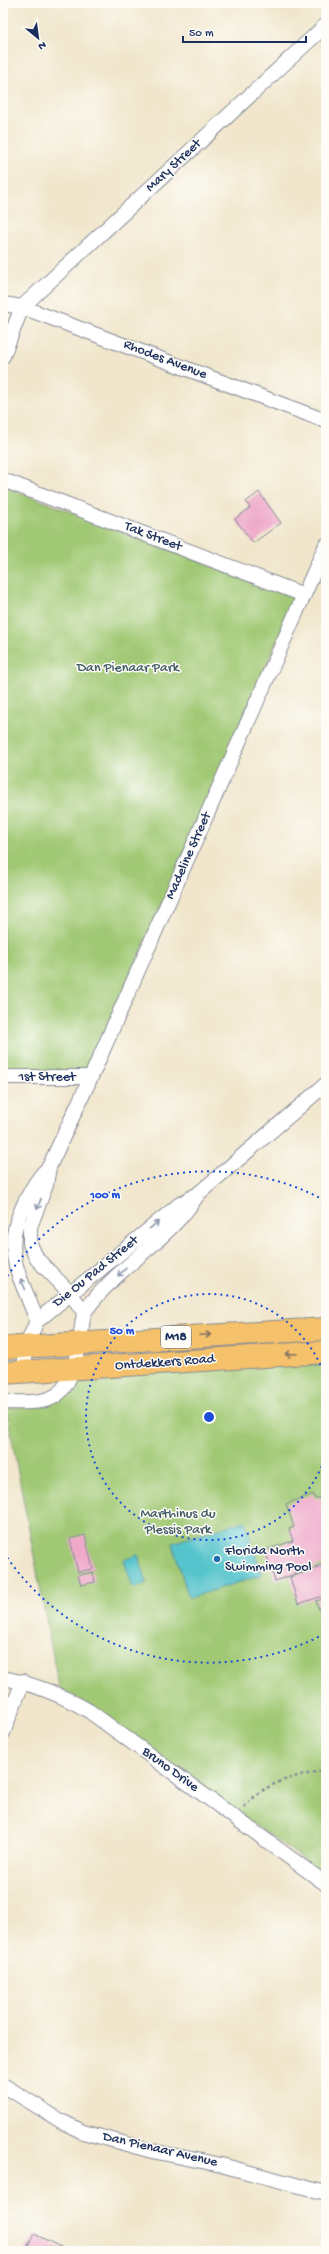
<svg xmlns="http://www.w3.org/2000/svg" width="329" height="2254" viewBox="0 0 329 2254" font-family="'Gochi Hand',sans-serif">
<rect width="100%" height="100%" fill="#fdfcf7"/>
<filter id="ink" filterUnits="userSpaceOnUse"><feTurbulence type="fractalNoise" baseFrequency=".025" numOctaves="2"/><feDisplacementMap in="SourceGraphic" scale="8" xChannelSelector="R" yChannelSelector="G"/><feConvolveMatrix kernelMatrix="1 2 1 2 8 2 1 2 1" color-interpolation-filters="sRGB"/></filter>
<filter id="wash" filterUnits="userSpaceOnUse"><feTurbulence type="fractalNoise" baseFrequency=".012" numOctaves="4" result="noise"/><feDisplacementMap in="SourceGraphic" scale="16" xChannelSelector="R" yChannelSelector="G"/><feGaussianBlur stdDeviation="0.9" result="paint"/><feColorMatrix in="noise" values="0 0 0 0 0 0 0 0 0 0 0 0 0 0 0 0 0 1.4 0 .05"/><feComposite in="paint" operator="in"/></filter>
<g filter="url(#wash)">
<rect width="100%" height="100%" fill="#f1e6cc"/>
<path fill="#a1c975" stroke="#5e7c6a" d="M 3,486 L 296,598 L 88,1072 L 3,1072 Z
M 326,1360 L 326,1877 L 295,1853 L 59,1688 L 6,1408 L 43,1406 L 74,1378 Z"/>
<path fill="#57c4cc" stroke="#397a95" d="M 245,1521 L 262,1575 L 189,1598 L 172,1543 Z
M 138,1555 L 147,1583 L 133,1588 L 124,1560 Z"/>
<g id="blocks">
<path fill="#efaacb" d="M 259,492 L 281,523 L 253,543 L 235,519 L 250,508 L 246,502 Z
M 313,1494 L 315,1499 L 321,1497 L 326,1510 L 326,1563 L 275,1581 L 265,1550 L 293,1541 L 289,1529 L 294,1527 L 286,1504 Z
M 85,1535 L 93,1569 L 78,1572 L 70,1539 Z
M 326,1566 L 326,1595 L 298,1604 L 290,1577 Z
M 93,1572 L 95,1582 L 81,1585 L 78,1575 Z
M 326,1598 L 326,1620 L 323,1621 L 316,1601 Z
M 34,2234 L 67,2250 L 66,2251 L 25,2251 Z"/>
</g>
</g>
<g filter="url(#ink)">
<use href="#blocks" fill-opacity="0" stroke="#868a95" stroke-width="1"/>
<g fill="none" stroke-linecap="round" stroke-linejoin="round">
<g stroke="#868a95" stroke-width="16">
<path id="minor" d="M 3,304 L 22,307 L 326,421
M 3,356 L 22,307 L 326,25
M 3,480 L 304,595
M 3,1077 L 91,1077
M 84,1312 L 70,1293 L 37,1259 L 30,1244 L 30,1227 L 46,1185 L 49,1167 L 91,1077 L 326,545
M 37,1321 C 20,1274 0,1251 25,1202 C 32,1188 38,1177 49,1167
M 24,1371 L 26,1346 L 37,1321 L 180,1204 L 198,1194 L 326,1084
M 3,1402 C 19,1402 47,1405 59,1393 C 73,1380 78,1352 81,1334 C 82,1327 82,1316 86,1310 C 117,1266 170,1240 198,1194
M 3,1678 C 34,1684 62,1695 89,1711 L 326,1884
M 3,1733 L 23,1681
M 3,2085 L 61,2121 L 83,2132 L 152,2151 L 221,2165 L 326,2193"/>
</g>
<g stroke="#868a95" stroke-width="24">
<path id="primary" d="M 3,1348 L 326,1329
M 3,1373 L 326,1352"/>
</g>
<path stroke="#868a95" stroke-width="2.5" stroke-dasharray="3 3" stroke-linecap="butt" d="M 244,1807 C 270,1779 290,1778 326,1770"/>
<use href="#minor" stroke="#fff" stroke-width="14"/>
<use href="#primary" stroke="#f5c16b" stroke-width="22"/>
</g>
<defs><path id="oneway-shaft" d="M-6 0H5M1.5-3L5.5 0L1.5 3" fill="none" stroke-width="1.6" stroke-linecap="round" stroke-linejoin="round"/></defs>
<g stroke="#8d97ae">
<use href="#oneway-shaft" transform="translate(39 1204) rotate(111)"/>
<use href="#oneway-shaft" transform="translate(154 1225) rotate(-39)"/>
<use href="#oneway-shaft" transform="translate(122 1272) rotate(136)"/>
<use href="#oneway-shaft" transform="translate(23 1284) rotate(-113)"/>
</g>
<g stroke="#7d7164">
<use href="#oneway-shaft" transform="translate(205 1335) rotate(-3)"/>
<use href="#oneway-shaft" transform="translate(291 1354) rotate(177)"/>
</g>
</g>
<g fill="none" stroke="#1d4ed8" stroke-width="2" stroke-dasharray="2 4">
<path d="M326 1455A123 123 0 1 1 326 1379"/>
<path d="M324 1634A246 246 0 0 1 4 1553M4 1281A246 246 0 0 1 324 1200"/>
</g>
<circle fill="#1f6fb2" stroke="#fdfcf7" stroke-width="1.5" cx="217" cy="1559" r="4"/>
<g text-anchor="middle" dominant-baseline="central" stroke-width="3" stroke-linejoin="round" paint-order="stroke">
<rect fill="#fdfcf7" stroke="#5f6c8c" stroke-width="1" x="161" y="1326" width="30" height="22" rx="3"/>
<g font-size="13" font-weight="bold" fill="#1b2f5e">
<text x="176" y="1337">M18</text>
</g>
<g font-size="14" fill="#1b2f5e" stroke="#fdfcf7">
<text transform="translate(174 166) rotate(-43)">Mary Street</text>
<text transform="translate(165 360) rotate(21)">Rhodes Avenue</text>
<text transform="translate(153 537) rotate(21)">Tak Street</text>
<text transform="translate(189 856) rotate(-66)">Madeline Street</text>
<text x="47" y="1077">1st Street</text>
<text transform="translate(96 1272) rotate(-39)">Die Ou Pad Street</text>
<text transform="translate(165 1363) rotate(-4)">Ontdekkers Road</text>
<text transform="translate(170 1770) rotate(36)">Bruno Drive</text>
<text transform="translate(160 2150) rotate(13)">Dan Pienaar Avenue</text>
</g>
<g font-size="14" fill="#435d65" stroke="#fdfcf7">
<text x="128" y="668">Dan Pienaar Park</text>
<text x="178" y="1514">Marthinus du<tspan x="178" dy="16">Plessis Park</tspan></text>
</g>
<g font-size="14" fill="#1b2f5e" stroke="#fdfcf7" text-anchor="start">
<text x="225" y="1551">Florida North<tspan x="225" dy="16">Swimming Pool</tspan></text>
</g>
</g>
<circle cx="209" cy="1417" r="6" fill="#1d4ed8" stroke="#fdfcf7" stroke-width="2"/>
<g font-size="12" text-anchor="middle" font-weight="bold" fill="#1d4ed8" stroke="#fdfcf7" stroke-width="3" stroke-linejoin="round" paint-order="stroke">
<text x="105" y="1198">100 m</text>
<text x="122" y="1334">50 m</text>
</g>
<rect width="329" height="2254" fill="none" stroke="#fdfcf7" stroke-width="16"/>
<g transform="translate(38 38) rotate(151)" stroke="#fdfcf7" stroke-width="3" paint-order="stroke">
<path d="M0-3L7 15L0 10L-7 15Z" fill="#1b2f5e"/>
<text y="-6" font-size="11" font-weight="bold" text-anchor="middle" fill="#1b2f5e">N</text>
</g>
<path d="M183 36v6h123v-6" fill="none" stroke="#1b2f5e" stroke-width="2"/>
<text x="189" y="36" font-size="12" fill="#1b2f5e" stroke="#fdfcf7" stroke-width="3" paint-order="stroke">50 m</text>
</svg>
